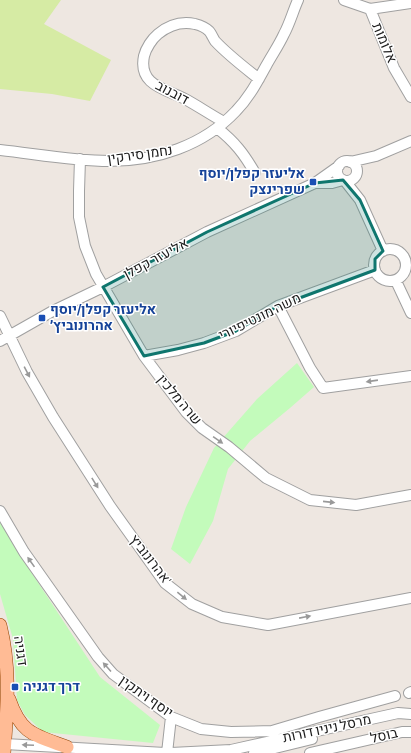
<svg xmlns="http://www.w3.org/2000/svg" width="411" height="753" viewBox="0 0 411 753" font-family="'Alegreya Sans',Heebo,sans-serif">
<rect width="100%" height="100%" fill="#eee7e1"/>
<path fill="#d6eba4" d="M 0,0 L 61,0 L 44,24 L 111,60 L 90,101 L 52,94 L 0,89 Z"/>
<path fill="#c3fbbb" d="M 297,363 L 314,387 L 290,408 L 250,441 L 228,469 L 213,521 L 190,564 L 171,549 L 186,507 L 214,448 L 257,399 Z
M 0,521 L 18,552 L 100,677 L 160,725 L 153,743 L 43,732 L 25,715 L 17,700 L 13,639 L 0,594 Z"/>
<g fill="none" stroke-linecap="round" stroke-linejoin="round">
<g stroke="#a0a0a0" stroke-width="12">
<path id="minor" d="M 344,0 L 370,9 L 411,3
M 370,9 L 394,68 L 411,97
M 224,122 C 211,115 198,106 185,99 C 165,89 138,85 144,56 C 146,48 152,39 158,34 C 169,25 181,21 195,24 C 199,25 206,28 209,31 C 211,33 213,38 215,41 C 228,55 244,67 259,79
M 217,128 C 235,142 244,154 255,173
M 0,150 C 36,154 73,161 109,161 C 156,161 203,146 236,111 C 249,98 257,82 266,66 C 272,55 279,45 284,34 C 290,23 293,11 298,0
M 80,159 L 79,191 L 79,217 L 85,246 L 96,274 L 144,356 L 186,412 L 202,428 L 229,447 L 266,478 L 310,500 L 356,505 L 411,495
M337 171a10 10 0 1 1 20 0a10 10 0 1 1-20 0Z
M 350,162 L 376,156 L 411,141
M 345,181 L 360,200 L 383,251
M 315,183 L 332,183 L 343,180
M374 265a16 16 0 1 1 32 0a16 16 0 1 1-32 0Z
M 396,281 L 411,313
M 278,306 L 310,368 L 323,388 L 411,376
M 0,316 L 27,372 L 53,417 L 110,506 L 165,583 L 192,604 L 222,617 L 268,625 L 411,598
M 0,341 L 51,312 L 103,287 L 207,232 L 315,183 L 339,166
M 144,356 L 178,350 L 204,343 L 236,331 L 278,306 L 375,270
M 0,511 L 24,552 L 98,657 L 113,674 L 171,717 L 201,729 L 231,732 L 272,731 L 319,717 L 395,696
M 409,693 L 411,692
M 0,745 L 5,744 L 165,753
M 167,753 L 171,717
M 171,753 L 231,750 L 398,713 L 411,714
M 254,753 L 312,739
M 310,753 L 402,732 L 411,732"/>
</g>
<g stroke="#944400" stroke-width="14">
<path id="major" d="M 0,625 C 11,669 7,709 4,753
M 9,699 C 21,734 34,735 67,747"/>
</g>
<use href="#minor" stroke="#fff" stroke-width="10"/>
<use href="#major" stroke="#ffbb95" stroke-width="13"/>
</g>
<defs><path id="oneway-solid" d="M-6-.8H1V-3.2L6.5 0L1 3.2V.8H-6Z"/></defs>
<g fill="#999">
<use href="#oneway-solid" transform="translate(27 372) rotate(62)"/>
<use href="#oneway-solid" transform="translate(372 381) rotate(172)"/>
<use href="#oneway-solid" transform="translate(218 440) rotate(35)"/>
<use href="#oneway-solid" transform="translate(95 483) rotate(58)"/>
<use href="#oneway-solid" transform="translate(329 502) rotate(6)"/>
<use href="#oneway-solid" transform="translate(31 562) rotate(-125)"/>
<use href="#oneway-solid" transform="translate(182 596) rotate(39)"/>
<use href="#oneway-solid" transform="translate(305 617) rotate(-11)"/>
<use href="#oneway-solid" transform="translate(107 667) rotate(-132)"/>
<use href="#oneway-solid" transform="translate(28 745) rotate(-177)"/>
</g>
<path fill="#0f766e" fill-opacity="0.2" stroke="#0f766e" stroke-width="3" stroke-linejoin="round" d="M 343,180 L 360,200 L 383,251 L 375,259 L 375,270 L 278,306 L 236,331 L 204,343 L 144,356 L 103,287 L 207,232 L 315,183 Z"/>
<g fill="#1a4fb4" stroke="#fff" stroke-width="1.5">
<rect x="309" y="178" width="8" height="8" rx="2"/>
<rect x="38" y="314" width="8" height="8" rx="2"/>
<rect x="11" y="683" width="8" height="8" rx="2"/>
</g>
<g text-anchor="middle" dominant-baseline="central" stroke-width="3" stroke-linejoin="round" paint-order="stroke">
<g font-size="14" fill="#1c1c1c" stroke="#fff">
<text transform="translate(384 43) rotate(67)">אלומות</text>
<text transform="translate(172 93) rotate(28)">דובנוב</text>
<text transform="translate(140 155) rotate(-8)">נחמן סירקין</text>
<text transform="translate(156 259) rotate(-28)">אליעזר קפלן</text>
<text transform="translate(260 317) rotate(-26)">משה מונטיפיורי</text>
<text transform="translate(179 400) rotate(50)">שרה מלכין</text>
<text transform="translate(150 560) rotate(52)">אהרונוביץ'</text>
<text transform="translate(20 651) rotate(82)">דגניה</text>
<text transform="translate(146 697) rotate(35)">יוסף ויתקין</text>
<text transform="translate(327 729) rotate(-12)">מרסל ניניו דורות</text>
<text transform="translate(384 736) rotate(-13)">בוסל</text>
</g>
<g font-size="14" font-weight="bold" fill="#164399" stroke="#fff" text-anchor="start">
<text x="305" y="174" text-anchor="end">אליעזר קפלן/יוסף<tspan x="305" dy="16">שפרינצק</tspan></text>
<text x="50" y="310">אליעזר קפלן/יוסף<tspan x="50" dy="16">אהרונוביץ׳</tspan></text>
<text x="23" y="687">דרך דגניה</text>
</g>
</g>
</svg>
